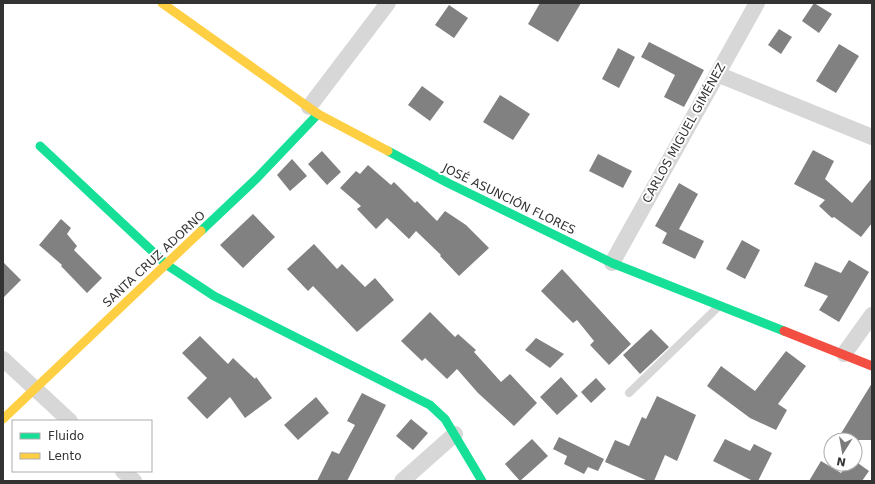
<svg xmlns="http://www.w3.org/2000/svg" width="875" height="484" viewBox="0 0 875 484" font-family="'DejaVu Sans',sans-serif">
<rect width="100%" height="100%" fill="#fff"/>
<path fill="#818181" d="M 540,3 L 581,3 L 558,42 L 528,24 Z
M 814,3 L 832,14 L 819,33 L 802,21 Z
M 449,5 L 468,18 L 454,38 L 435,25 Z
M 779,29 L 792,37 L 781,54 L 768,45 Z
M 649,42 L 704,70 L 684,107 L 664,97 L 675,75 L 641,57 Z
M 839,44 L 859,56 L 836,93 L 816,81 Z
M 618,48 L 635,57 L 619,88 L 602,79 Z
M 422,86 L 444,102 L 430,121 L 408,105 Z
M 500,95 L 530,114 L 513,140 L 483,122 Z
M 813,150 L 834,161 L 825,179 L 852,203 L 872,178 L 872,223 L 861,237 L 834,217 L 832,218 L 819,206 L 825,200 L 794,184 Z
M 322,151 L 341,172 L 327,185 L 308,164 Z
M 598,154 L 632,171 L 623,188 L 589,171 Z
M 292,159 L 307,176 L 290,191 L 277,175 Z
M 368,165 L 391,185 L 394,182 L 415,203 L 417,201 L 437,221 L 445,211 L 466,225 L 489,248 L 459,276 L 440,256 L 441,255 L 416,231 L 409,239 L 387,218 L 376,229 L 357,209 L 361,206 L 340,188 L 356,171 L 360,174 Z
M 679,183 L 698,194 L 679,229 L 704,241 L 695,259 L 662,243 L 667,233 L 655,226 Z
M 253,214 L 275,237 L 243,268 L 220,245 Z
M 61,219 L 71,228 L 67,234 L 77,246 L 74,250 L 102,278 L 87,293 L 61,266 L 62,265 L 39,245 Z
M 742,240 L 760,250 L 745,279 L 726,269 Z
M 314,244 L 337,269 L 342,264 L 365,287 L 375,278 L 394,300 L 357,332 L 313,286 L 308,291 L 287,269 Z
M 849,260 L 869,272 L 839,322 L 819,310 L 828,296 L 804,286 L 815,262 L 841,273 Z
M 3,262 L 21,280 L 3,298 Z
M 562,269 L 631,344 L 609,365 L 590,345 L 594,341 L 577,320 L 573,323 L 541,291 Z
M 430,312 L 455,337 L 458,334 L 476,350 L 474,352 L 501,382 L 510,374 L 537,403 L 514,426 L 478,393 L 457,369 L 447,379 L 425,358 L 422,361 L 401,341 Z
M 651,329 L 669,347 L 640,374 L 623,355 Z
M 200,336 L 228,364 L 233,358 L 255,379 L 256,377 L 272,398 L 245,418 L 230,397 L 207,419 L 187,398 L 207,378 L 182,353 Z
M 536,338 L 564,354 L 550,368 L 525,350 Z
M 786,351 L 806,366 L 778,404 L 787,410 L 776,430 L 750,418 L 707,386 L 721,366 L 755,391 Z
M 561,377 L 578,396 L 557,415 L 540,397 Z
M 596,378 L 606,389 L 591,403 L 581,392 Z
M 872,383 L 872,440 L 837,440 Z
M 362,393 L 386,405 L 347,481 L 317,481 L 332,451 L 339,454 L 355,425 L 347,421 Z
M 657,396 L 696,415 L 677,461 L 665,455 L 654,481 L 648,481 L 605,462 L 615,440 L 629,446 L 642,417 L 646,419 Z
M 316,397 L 329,413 L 298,440 L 284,425 Z
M 411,419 L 428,433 L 413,450 L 396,436 Z
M 559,437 L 604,459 L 598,471 L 588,467 L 584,474 L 564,464 L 567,456 L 553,449 Z
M 532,439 L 548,456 L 520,481 L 505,464 Z
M 725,439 L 750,451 L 754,444 L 772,453 L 758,481 L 753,481 L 713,461 Z
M 821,461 L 841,473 L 848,464 L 855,464 L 855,461 L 869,471 L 862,481 L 809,481 Z"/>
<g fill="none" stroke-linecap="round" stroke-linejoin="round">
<path stroke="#d7d7d7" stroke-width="8" d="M 629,393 L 717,308"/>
<path stroke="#d7d7d7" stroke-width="16" d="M 717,74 L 872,137
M 309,107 L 388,3
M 612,263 L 757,3
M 844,354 L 872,315
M 3,359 L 70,421
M 123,471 L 134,481
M 402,481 L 455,434"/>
<path stroke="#16e098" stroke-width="9" d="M 40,146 L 167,265 L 214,296 L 430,405 L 445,419 L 482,481
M 388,151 L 448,183 L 612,263 L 784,331
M 201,231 L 257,178 L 318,114"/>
<path stroke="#ffcf43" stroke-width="9" d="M 162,3 L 318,114 L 388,151
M 3,419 L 201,231"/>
<path stroke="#f24e42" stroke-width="9" d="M 784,331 L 872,366"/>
</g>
<g text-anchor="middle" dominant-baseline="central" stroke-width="4" stroke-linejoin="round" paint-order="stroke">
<g font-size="12" fill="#333" stroke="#fff">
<text transform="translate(684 133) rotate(-61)">CARLOS MIGUEL GIMÉNEZ</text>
<text transform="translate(509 199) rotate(26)">JOSÉ ASUNCIÓN FLORES</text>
<text transform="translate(154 259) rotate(-43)">SANTA CRUZ ADORNO</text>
</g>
</g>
<rect width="875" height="484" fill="none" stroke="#333333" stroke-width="8"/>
<rect x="12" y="420" width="140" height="52" fill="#ffffff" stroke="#adadad"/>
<rect x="20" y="433" width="20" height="6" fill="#16e098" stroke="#adadad"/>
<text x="48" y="440" font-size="12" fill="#333333">Fluido</text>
<rect x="20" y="453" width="20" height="6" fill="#ffcf43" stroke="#adadad"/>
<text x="48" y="460" font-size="12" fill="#333333">Lento</text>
<g transform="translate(843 452) rotate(191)"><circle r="19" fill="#ffffff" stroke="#adadad"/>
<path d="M0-3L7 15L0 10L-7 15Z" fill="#7a7a7a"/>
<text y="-6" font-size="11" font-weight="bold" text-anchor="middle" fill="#333333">N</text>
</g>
</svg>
